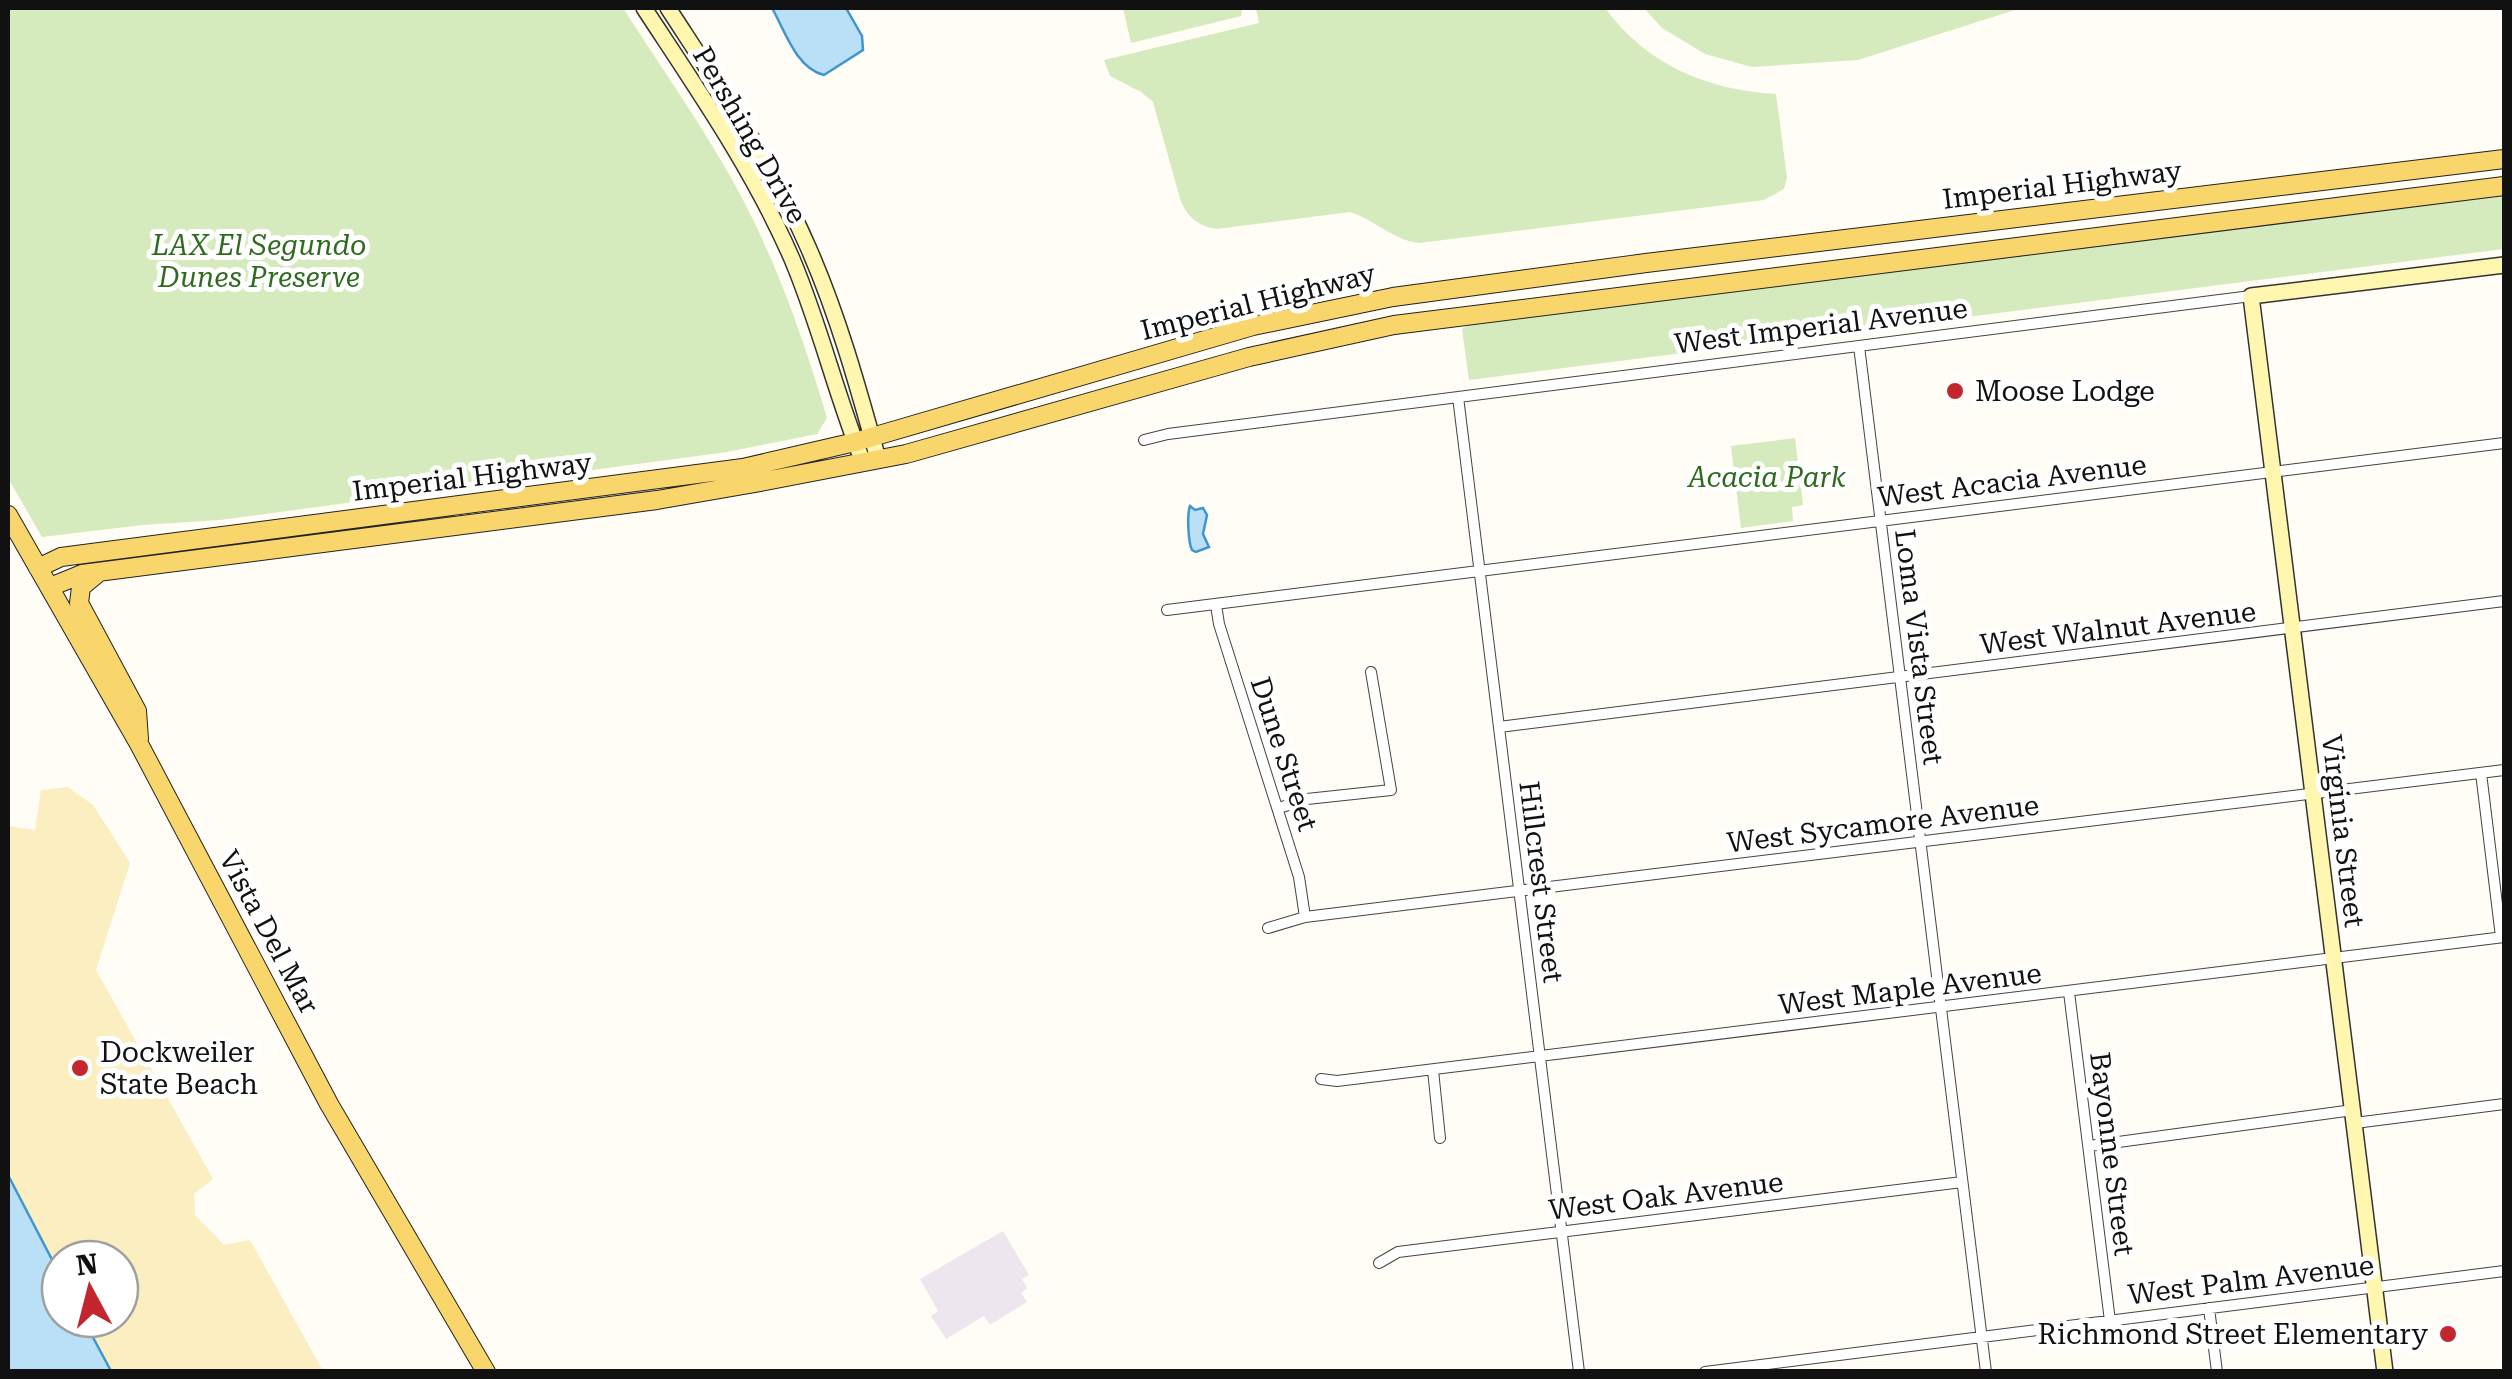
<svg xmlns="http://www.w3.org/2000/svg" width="2512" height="1379" viewBox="0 0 2512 1379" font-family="'Roboto Serif',serif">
<rect width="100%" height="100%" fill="#fffdf5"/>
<path fill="#eee6ef" d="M 1003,1231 L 1029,1275 L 1022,1279 L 1027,1288 L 1021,1293 L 1027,1302 L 990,1325 L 984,1316 L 946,1339 L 931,1316 L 938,1311 L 920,1279 Z"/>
<path fill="#d5ebbd" d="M 8,8 L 623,8 C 657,61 694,114 726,169 C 771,246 802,333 827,418 L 817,434 L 727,452 L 220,520 L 142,525 L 42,537 L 8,478 Z
M 1123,8 L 1242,8 L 1241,16 L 1131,43 Z
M 1256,8 L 1605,8 C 1647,65 1707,90 1776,94 L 1787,178 L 1784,189 L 1764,200 L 1419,243 C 1393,240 1375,220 1350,212 L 1216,229 C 1197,225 1190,219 1181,202 L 1153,102 L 1141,92 L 1110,76 L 1104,60 L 1259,23 Z
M 1644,8 L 2021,8 L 1858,60 L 1752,67 L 1705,54 L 1662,28 Z
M 2504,195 L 2504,249 L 1469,380 L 1462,329 L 1471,324 Z
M 1795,438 L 1803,505 L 1792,507 L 1793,521 L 1741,528 L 1731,446 Z"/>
<path fill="#fbeec1" d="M 68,787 L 93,805 L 130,863 L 96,970 L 213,1179 L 194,1194 L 195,1215 L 224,1245 L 250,1240 L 323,1371 L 111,1371 L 83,1319 L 120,1319 L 120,1259 L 60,1259 L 60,1275 L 8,1175 L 8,826 L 35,830 L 41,790 Z"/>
<path fill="#b9e0f7" stroke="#3f96cf" stroke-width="2.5" d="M 772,8 L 846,8 L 862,36 L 863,50 L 824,75 C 796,68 785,31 772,8 Z
M 1190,506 L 1195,510 L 1203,508 L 1207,515 L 1203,534 L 1209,547 L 1196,552 L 1192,550 C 1188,542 1187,514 1190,506 Z
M 8,1175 L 60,1275 L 60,1319 L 83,1319 L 111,1371 L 8,1371 Z"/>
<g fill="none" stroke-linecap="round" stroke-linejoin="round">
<g stroke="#444" stroke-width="12">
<path id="street" d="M 1859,346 L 1986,1372
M 1458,397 L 1579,1372
M 1144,440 L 1168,434 L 2251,296
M 1216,605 L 1219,624 L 1299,877 L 1305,917
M 1167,610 L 2504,443
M 1499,727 L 2504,601
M 2481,773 L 2501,937
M 1279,808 L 1307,799 L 1391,790 L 1371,672
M 1268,928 L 1305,917 L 2504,770
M 2069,992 L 2110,1321
M 1433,1070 L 1440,1138
M 1321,1079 L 1337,1081 L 2504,937
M 2355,1123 L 2504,1104
M 2089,1146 L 2353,1110
M 1379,1263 L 1398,1252 L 1962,1182
M 2209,1308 L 2217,1372
M 1705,1372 L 2504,1271"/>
</g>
<g stroke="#333" stroke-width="18">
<path id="secondary" d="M 644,8 C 697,89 753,169 792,259 C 820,325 836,395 863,462
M 668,8 C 718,85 771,162 808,247 C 838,315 858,387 878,459
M 2385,1372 L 2251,296 L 2504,265"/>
</g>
<g stroke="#222" stroke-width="20">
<path id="primary" d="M 8,515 L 139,744 L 329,1104 L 486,1372
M 38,568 L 61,557 L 743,468 L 855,442 L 1253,326 L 1393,297 L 1646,263 L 2504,159
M 98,573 L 81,587 L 79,603 L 137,711 L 139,739
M 50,587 L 82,574 L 657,500 L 755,483 L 906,454 L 1249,357 L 1394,325 L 2504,186"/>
</g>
<use href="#street" stroke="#fff" stroke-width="10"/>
<use href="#secondary" stroke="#fff6b0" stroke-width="15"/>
<use href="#primary" stroke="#f9d66b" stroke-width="18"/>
</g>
<g fill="#c4262e" stroke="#fff" stroke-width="4">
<circle cx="1955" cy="391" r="10"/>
<circle cx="80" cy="1068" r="10"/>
<circle cx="2448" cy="1334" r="10"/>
</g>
<g text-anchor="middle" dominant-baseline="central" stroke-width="10" stroke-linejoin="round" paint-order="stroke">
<g font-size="28" fill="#111" stroke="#fff">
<text transform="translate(750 135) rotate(60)">Pershing Drive</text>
<text transform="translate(2062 185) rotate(-7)">Imperial Highway</text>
<text transform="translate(1258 302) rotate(-14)">Imperial Highway</text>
<text transform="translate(1821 326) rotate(-7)">West Imperial Avenue</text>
<text transform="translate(472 477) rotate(-7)">Imperial Highway</text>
<text transform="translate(2012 481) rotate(-7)">West Acacia Avenue</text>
<text transform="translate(2118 628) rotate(-7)">West Walnut Avenue</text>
<text transform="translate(1919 647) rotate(83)">Loma Vista Street</text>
<text transform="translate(1284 754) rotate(72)">Dune Street</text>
<text transform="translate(1883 824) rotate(-7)">West Sycamore Avenue</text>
<text transform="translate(2343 831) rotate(83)">Virginia Street</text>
<text transform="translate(1541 882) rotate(83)">Hillcrest Street</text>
<text transform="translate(269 932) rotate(62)">Vista Del Mar</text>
<text transform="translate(1910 989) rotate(-7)">West Maple Avenue</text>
<text transform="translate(2112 1154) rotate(83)">Bayonne Street</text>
<text transform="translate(1666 1196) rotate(-7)">West Oak Avenue</text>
<text transform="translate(2251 1280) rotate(-7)">West Palm Avenue</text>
</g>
<g font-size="28" font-style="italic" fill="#2f6b1f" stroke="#fff">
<text x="259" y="245">LAX El Segundo<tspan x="259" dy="32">Dunes Preserve</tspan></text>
<text x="1767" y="477">Acacia Park</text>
</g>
<g font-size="28" fill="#111" stroke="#fff" text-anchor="start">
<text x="1975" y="391">Moose Lodge</text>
<text x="100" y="1052">Dockweiler<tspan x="100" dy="32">State Beach</tspan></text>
<text x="2428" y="1334" text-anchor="end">Richmond Street Elementary</text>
</g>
</g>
<rect width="2512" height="1379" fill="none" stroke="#111111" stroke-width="20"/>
<g transform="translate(90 1289) rotate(353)"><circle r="48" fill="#ffffff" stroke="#a0a0a0" stroke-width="2.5"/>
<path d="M0-8L18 38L0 25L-18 38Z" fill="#c4262e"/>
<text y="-15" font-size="28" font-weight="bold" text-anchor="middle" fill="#111111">N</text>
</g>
</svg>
